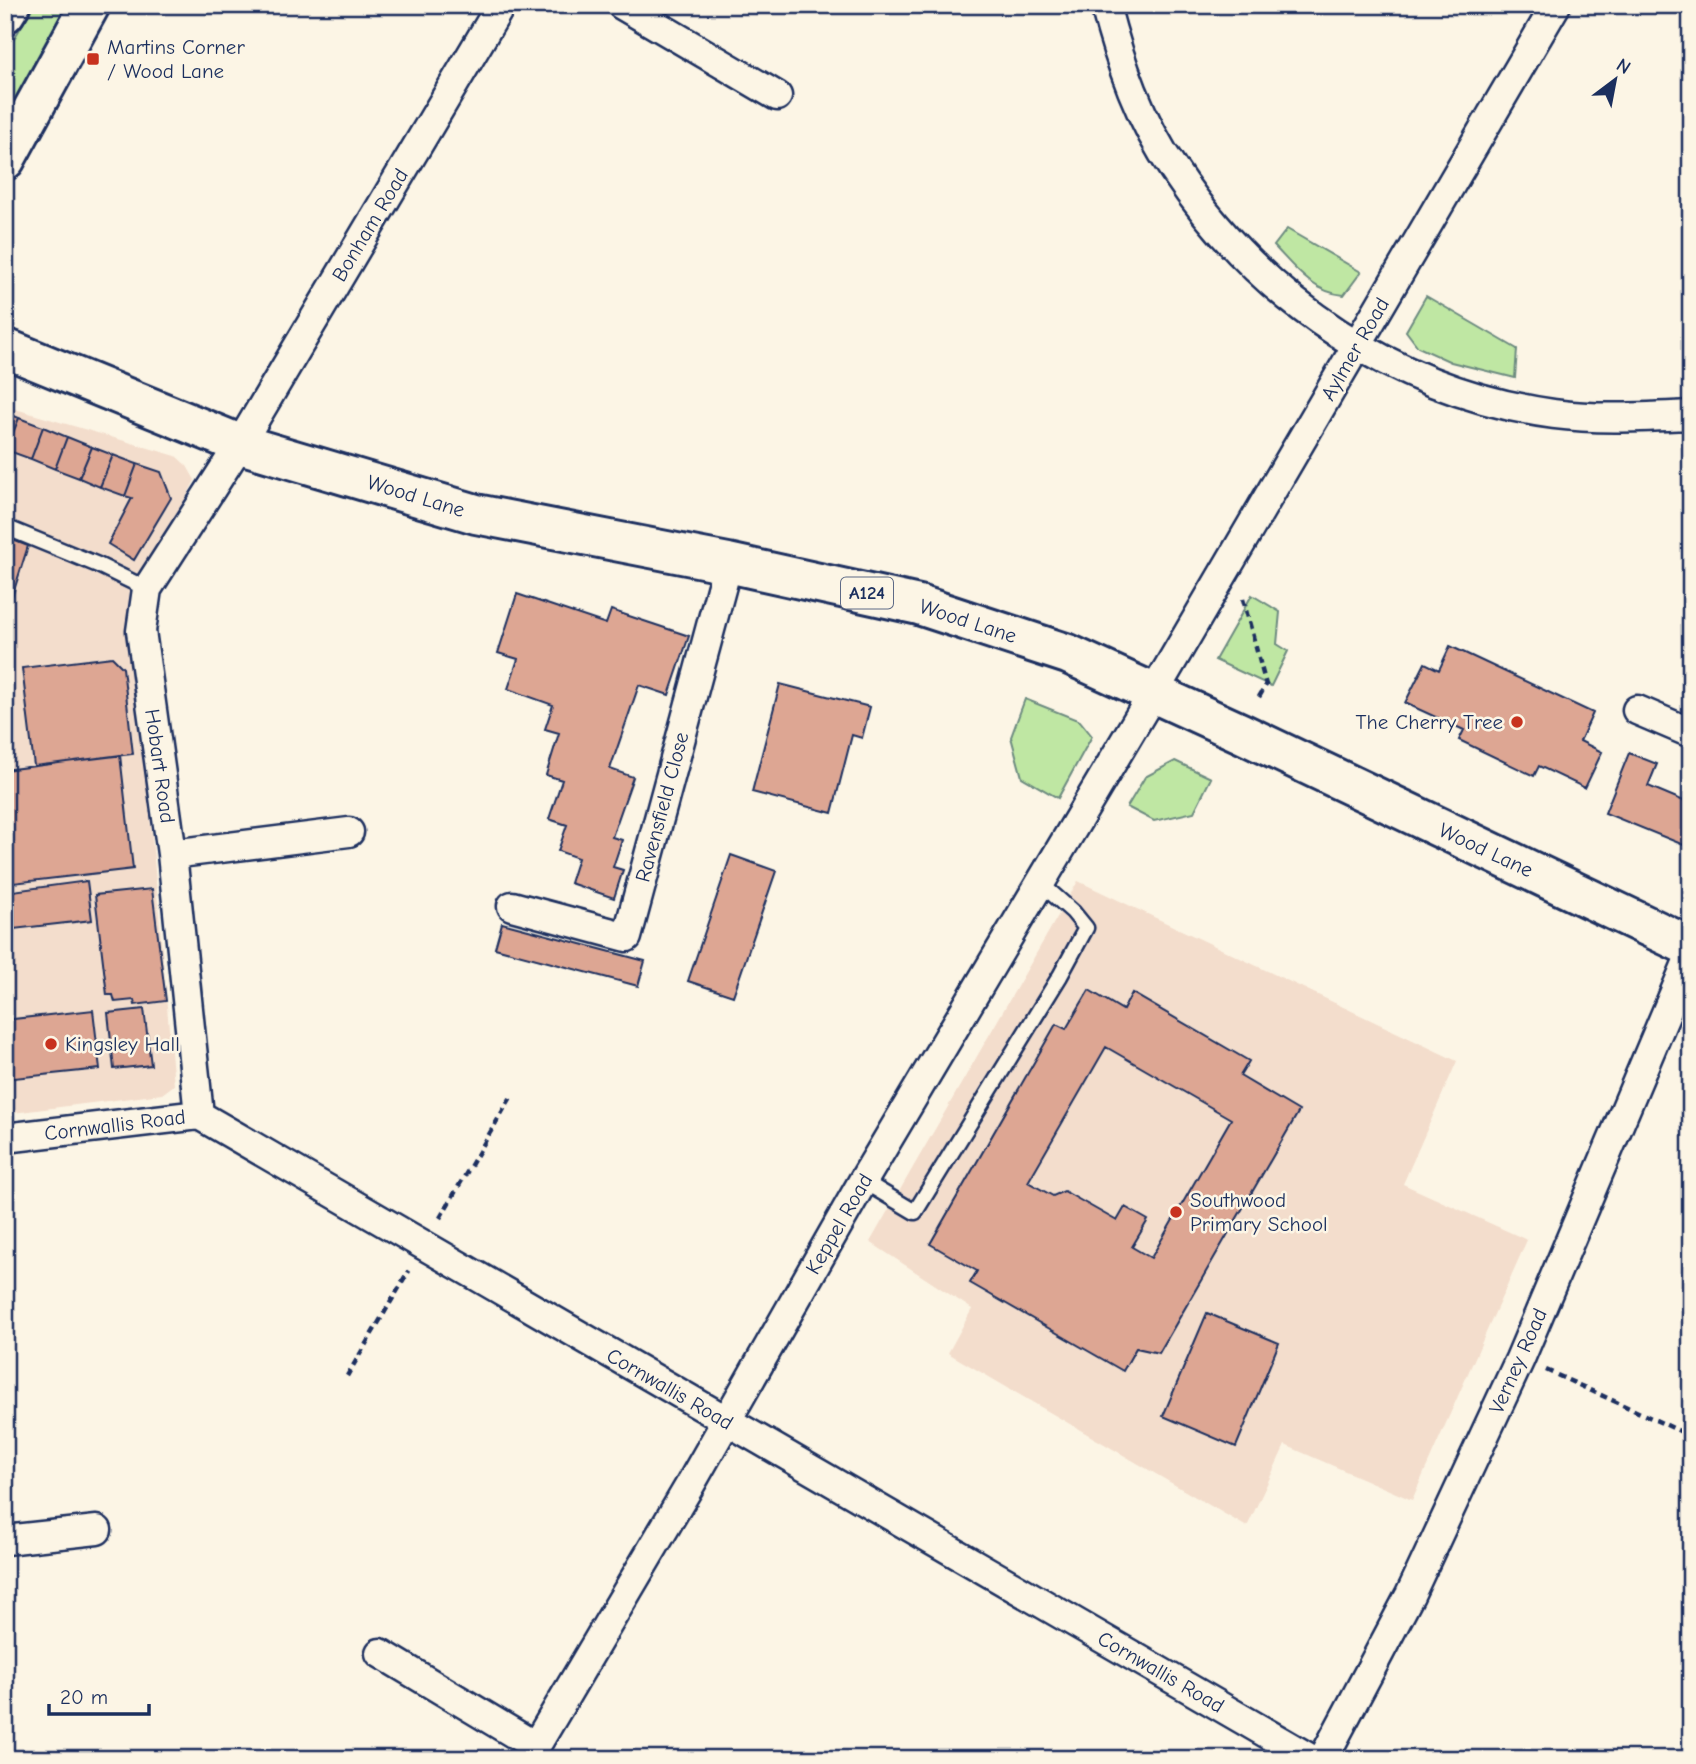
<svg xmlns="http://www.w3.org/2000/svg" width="1696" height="1764" viewBox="0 0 1696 1764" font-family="'Comic Neue',sans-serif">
<rect width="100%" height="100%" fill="#fcf5e5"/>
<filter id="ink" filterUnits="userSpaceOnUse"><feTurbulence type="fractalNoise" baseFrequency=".0143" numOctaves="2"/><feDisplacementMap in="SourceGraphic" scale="14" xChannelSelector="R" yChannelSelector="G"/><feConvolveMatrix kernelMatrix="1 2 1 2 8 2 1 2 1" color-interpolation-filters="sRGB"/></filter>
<g filter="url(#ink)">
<path fill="#f3ddcc" d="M 5,406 L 176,456 L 187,466 L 195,480 L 145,576 L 132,611 L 174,1085 L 162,1094 L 5,1114 Z
M 1078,881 L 1457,1061 L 1403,1184 L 1527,1240 L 1412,1500 L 1285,1445 L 1247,1527 L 948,1353 L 972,1309 L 870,1242 Z"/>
<path fill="#bfe7a3" stroke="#6d8b80" stroke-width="2" d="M 34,5 L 81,5 L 5,135 L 5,54 Z
M 1287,229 L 1361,272 L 1344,295 C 1312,292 1295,268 1274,246 Z
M 1426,296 L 1517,349 L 1515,378 L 1451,362 L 1418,347 L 1406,331 Z
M 1252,595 L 1280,612 L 1277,644 L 1288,651 L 1271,686 L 1215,660 Z
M 1025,699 L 1080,721 L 1092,736 L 1058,798 L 1022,777 L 1011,737 Z
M 1175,761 L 1211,778 L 1194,812 L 1154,821 L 1127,807 L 1145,777 Z"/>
<path fill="#dda693" stroke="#1b2f5e" stroke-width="2" fill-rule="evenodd" d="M 5,412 L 19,418 L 6,450 L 5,450 Z
M 19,418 L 43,427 L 31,459 L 6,450 Z
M 43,427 L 67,437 L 55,469 L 31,459 Z
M 67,437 L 92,447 L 79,478 L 55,469 Z
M 92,447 L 113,455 L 100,487 L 79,478 Z
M 113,455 L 137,464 L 125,496 L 100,487 Z
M 137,464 L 161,472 L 171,498 L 134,560 L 108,544 L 132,498 L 125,496 Z
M 5,537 L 28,546 L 5,619 Z
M 517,594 L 606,624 L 611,610 L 689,636 L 669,695 L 639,685 L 610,769 L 633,777 L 612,837 L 622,840 L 613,867 L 623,870 L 614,898 L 570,883 L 578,858 L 558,851 L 567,825 L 549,819 L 562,780 L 546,775 L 559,733 L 545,729 L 553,705 L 508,689 L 518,659 L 498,653 Z
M 1450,646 L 1593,713 L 1580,741 L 1602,752 L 1585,788 L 1539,766 L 1534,776 L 1459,740 L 1464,730 L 1405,703 L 1425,663 L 1439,670 Z
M 112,657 L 123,668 L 133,754 L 34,766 L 22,668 Z
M 780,684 L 870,707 L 862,738 L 852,735 L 832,813 L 752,792 Z
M 1629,753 L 1657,764 L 1648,786 L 1691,804 L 1691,848 L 1605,813 Z
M 120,755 L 133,869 L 5,884 L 5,770 Z
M 731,855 L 776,871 L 733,996 L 688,981 Z
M 87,881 L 92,920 L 5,930 L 5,892 Z
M 152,889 L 166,1001 L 135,1005 L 134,1000 L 115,1002 L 113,995 L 107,995 L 95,895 Z
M 502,923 L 645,961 L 638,986 L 495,948 Z
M 1089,990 L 1123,1010 L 1132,993 L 1249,1061 L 1240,1076 L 1299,1111 L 1159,1353 L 1136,1348 L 1123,1371 L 970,1283 L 977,1271 L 930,1244 L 1056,1024 L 1066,1029 ZM 1106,1047 L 1231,1119 L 1151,1258 L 1132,1247 L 1148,1220 L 1125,1207 L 1117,1221 L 1064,1191 L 1053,1196 L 1028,1182 Z
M 144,1009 L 151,1065 L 114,1069 L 108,1013 Z
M 93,1010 L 100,1069 L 5,1079 L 5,1020 Z
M 1207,1313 L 1279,1343 L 1236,1447 L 1163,1416 Z"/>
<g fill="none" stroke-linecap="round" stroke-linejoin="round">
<g stroke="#1b2f5e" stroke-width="19">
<path id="lane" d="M 5,527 L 98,565 L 147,589
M 863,1181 L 915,1212 L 1060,976 L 1086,928 L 1073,912 L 1039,882"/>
</g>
<g stroke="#1b2f5e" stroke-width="33">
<path id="street" d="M 622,5 L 777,96
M 1105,5 C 1120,63 1140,121 1174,170 C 1261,301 1397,392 1554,414 C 1599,420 1645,417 1691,415
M 1637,710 L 1691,733
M 172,854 L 349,832
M 512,906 L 627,937 L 728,563
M 199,1115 L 172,854 L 141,631 L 147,589 L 240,444 L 501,5
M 5,1138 L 199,1115 L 1311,1759
M 5,1540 L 97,1530
M 380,1653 L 535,1746
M 528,1759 L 690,1485 L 863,1181 L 1154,692 L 1556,5
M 1323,1759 L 1410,1595 L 1520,1359 L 1691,954"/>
</g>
<g stroke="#1b2f5e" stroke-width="44">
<path id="secondary" d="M 5,13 L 10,5
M 5,160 L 90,5"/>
</g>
<g stroke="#1b2f5e" stroke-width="44">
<path id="primary" d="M 5,348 L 240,444 L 476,514 L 728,563 L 919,605 L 1068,654 L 1241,733 L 1691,947"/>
</g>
<path stroke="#1b2f5e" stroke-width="4.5" stroke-dasharray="7 5" stroke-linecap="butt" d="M 1243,599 L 1266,685 L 1259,697
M 440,1218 L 511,1097
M 1546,1370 L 1684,1433
M 347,1376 L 409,1271"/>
<use href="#lane" stroke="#fcf5e5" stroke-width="14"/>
<use href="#street" stroke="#fcf5e5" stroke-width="28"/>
<use href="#secondary" stroke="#fcf5e5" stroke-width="38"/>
<use href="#primary" stroke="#fcf5e5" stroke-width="38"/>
</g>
</g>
<g fill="#c8321e" stroke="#fcf5e5" stroke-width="2.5">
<rect x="86" y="52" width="14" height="14" rx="3.5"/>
<circle cx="1517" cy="722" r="7"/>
<circle cx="51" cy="1044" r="7"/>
<circle cx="1176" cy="1212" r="7"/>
</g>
<g text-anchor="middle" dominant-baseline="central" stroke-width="5" stroke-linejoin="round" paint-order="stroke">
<rect fill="#fcf5e5" stroke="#5e6a86" stroke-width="2" x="841" y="577.5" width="52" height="31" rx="5"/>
<g font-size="19" font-weight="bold" fill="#1b2f5e">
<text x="867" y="593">A124</text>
</g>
<g font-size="21" fill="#1b2f5e" stroke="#fcf5e5" text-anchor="start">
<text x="107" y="47">Martins Corner<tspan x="107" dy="24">/ Wood Lane</tspan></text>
<text x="1503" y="722" text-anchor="end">The Cherry Tree</text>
<text x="65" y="1044">Kingsley Hall</text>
<text x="1190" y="1200">Southwood<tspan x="1190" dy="24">Primary School</tspan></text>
</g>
<g font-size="21" fill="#1b2f5e" stroke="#fcf5e5">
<text transform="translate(370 225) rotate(-59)">Bonham Road</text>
<text transform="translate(1355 349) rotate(-60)">Aylmer Road</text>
<text transform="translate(416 496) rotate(17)">Wood Lane</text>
<text transform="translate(968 621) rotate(18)">Wood Lane</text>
<text transform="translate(160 766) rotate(82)">Hobart Road</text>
<text transform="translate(662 807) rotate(-75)">Ravensfield Close</text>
<text transform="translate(1486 850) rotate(25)">Wood Lane</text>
<text transform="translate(115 1125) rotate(-7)">Cornwallis Road</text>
<text transform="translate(839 1224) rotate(-60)">Keppel Road</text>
<text transform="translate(1518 1361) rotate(-66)">Verney Road</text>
<text transform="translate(670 1389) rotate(30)">Cornwallis Road</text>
<text transform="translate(1161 1672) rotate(30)">Cornwallis Road</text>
</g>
</g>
<rect width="1696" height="1764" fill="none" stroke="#fcf5e5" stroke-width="28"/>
<rect x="14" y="14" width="1668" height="1736" fill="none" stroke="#1b2f5e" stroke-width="2.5" filter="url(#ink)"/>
<g transform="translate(1615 80) rotate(32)" stroke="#fcf5e5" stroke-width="5" paint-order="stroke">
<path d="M0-5L12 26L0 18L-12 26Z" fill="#1b2f5e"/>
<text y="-10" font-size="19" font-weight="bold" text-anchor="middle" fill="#1b2f5e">N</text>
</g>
<path d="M49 1704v10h100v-10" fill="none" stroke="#1b2f5e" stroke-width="3.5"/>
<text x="60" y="1704" font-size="21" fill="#1b2f5e" stroke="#fcf5e5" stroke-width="5" paint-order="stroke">20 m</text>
</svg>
